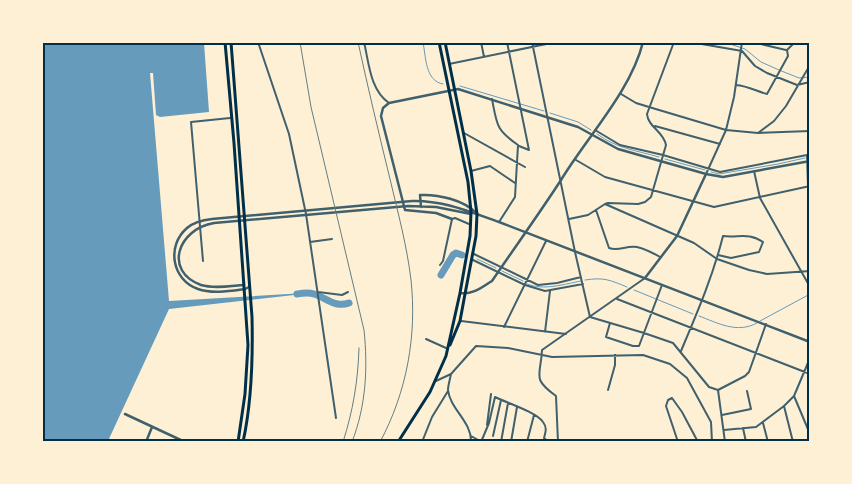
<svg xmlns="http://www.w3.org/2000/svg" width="852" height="484" viewBox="0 0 852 484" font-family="'Titillium Web',sans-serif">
<rect width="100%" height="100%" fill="#fdf0d5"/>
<path fill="#669bbc" d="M 42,43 L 204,43 L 209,112 L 160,117 L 156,115 L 153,73 L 150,73 L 169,301 L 305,293 L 303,294 L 169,309 L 108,441 L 43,441 Z"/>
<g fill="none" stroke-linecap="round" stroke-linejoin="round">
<path stroke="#669bbc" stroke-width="1" d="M 423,42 C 426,57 425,81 443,84
M 724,42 L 745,49 L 761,62 L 779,70 L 799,78 L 810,77
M 460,86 L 544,111
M 550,113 L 578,122 L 591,130
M 597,134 C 618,149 635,150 659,157
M 665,159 L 705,170
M 711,172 L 719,174 L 778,164 L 805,158
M 477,259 L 496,268
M 502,271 L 523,281
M 585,280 C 604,277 610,280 627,287
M 527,284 C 544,291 564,284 581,281
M 634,290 L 693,314
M 699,316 C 718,323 737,334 757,323
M 760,321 L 810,294"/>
<path stroke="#669bbc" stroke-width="7" d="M 441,275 L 453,255 L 456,253 L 462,255
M 297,294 C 303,293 308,292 314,294 C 327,298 335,308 349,303"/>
<path stroke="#3f606c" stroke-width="2" d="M 258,42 L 289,134 L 306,214 L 336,418
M 364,42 C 369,63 370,90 389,103
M 481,42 L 484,57
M 507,42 L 529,150 L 519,146
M 532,42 L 575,252 L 590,317
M 690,42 L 742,51 L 755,66 L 767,73 L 797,85 L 810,82
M 752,42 L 786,50
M 449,64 L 556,42
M 736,85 C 748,86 756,91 767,94 L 788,56 L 787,50 L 795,42
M 621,94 L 636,103 L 649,107 L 726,130 L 758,133 L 810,131
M 492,99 C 497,125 496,130 518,145 L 515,197 L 499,222
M 655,126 L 720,144
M 595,130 L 620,145 L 663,155 L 720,172 L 807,155
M 808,131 L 810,124
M 464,133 L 525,167
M 758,133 L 774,121 L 786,106 L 810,65
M 576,160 L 605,177 L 714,207 L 810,186
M 471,171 L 490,166 L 515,183
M 754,171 L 760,198 L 810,287
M 706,174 L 726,130 L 734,97 L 742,42
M 808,186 L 807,155 L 810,155
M 605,204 L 608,203 L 638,204 L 645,202 L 651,197 L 666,145 C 664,132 648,127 647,114 L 674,42
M 596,210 L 609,248 C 619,252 626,245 637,247 C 645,249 653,253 660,257
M 569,219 L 588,215 L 605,204 L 694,243 L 717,259 L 749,270 L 767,274 L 810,271
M 310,242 L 332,239
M 474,254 L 538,285 L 557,283 L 581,277
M 473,260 L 525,285 L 545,291 L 583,284
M 203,261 L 191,122 L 230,118
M 440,265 L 443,261 L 452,219 L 455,218 L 469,224
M 318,292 L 342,295 L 348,292
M 617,299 L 810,374
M 590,317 L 644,333 L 673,343 L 709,387 L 718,390 L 745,376 L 749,372 L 766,324
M 461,321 L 566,334
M 610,323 L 606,337 L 633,346 L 639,346 L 662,285
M 504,327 L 546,241
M 545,332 L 550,291
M 426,339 L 446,348
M 681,351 C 697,313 713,276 723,236 C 738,238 749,232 763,242 L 759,252 L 731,258 L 718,255
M 451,374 C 450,379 448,386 448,390 C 450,409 472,422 471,442
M 436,381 L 451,374 L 476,346 L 508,348 L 552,357 L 643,355 L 670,364 L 687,378 L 711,422 L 712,442
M 608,390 L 615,365 L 615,355
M 718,390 L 725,442
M 794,396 L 810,434
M 784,406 L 793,442
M 722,415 L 751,409 L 747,391
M 763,423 L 768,442
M 487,425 L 491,394
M 743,428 L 746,442
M 724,430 L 756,427 L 784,406 L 794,396 L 810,358
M 471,436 L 480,441
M 493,436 L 501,400
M 422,442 L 432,417 L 448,391
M 481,442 L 489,423 L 495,397 C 507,403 536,412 543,422 C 547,427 546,431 544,438 L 549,442
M 501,442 L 508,403
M 511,442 L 517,407
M 527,442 L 534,415
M 558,442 L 556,396 C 531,378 541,376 542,350 L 645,278
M 678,442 L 666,406 L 668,400 L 672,398 L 682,412 L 698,442"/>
<path stroke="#3f606c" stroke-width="2.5" d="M 421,207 L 420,195 C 438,194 464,200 476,213
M 452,219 L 436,213 L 405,210 L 381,116 L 383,108 L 389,103 L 458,89 L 578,127 L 618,149 L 706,174 L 723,177 L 810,161
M 645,278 L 677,236 L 706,174
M 244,285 C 230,286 214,289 201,285 C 163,271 178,229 214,223 L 408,206 L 436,207 L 471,214
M 249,287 L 245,289 C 230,291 212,294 198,289 C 172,280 166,246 187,228 C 194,222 203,220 212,219 L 412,201 C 443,200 470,212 499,222 L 810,342
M 460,293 C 473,295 482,287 492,281 C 515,247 539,214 561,180 C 587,137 631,91 643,42
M 125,414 L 185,442
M 146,442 L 152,427"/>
<path stroke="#003049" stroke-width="3" d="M 225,42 L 234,143 L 248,345 L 245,394 L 238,442
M 231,42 L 252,317 C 253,359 252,401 243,442
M 445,42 L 471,171 L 477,214 L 476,236 L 465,294 L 460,321 L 450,345
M 398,442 L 430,392 L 446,356 L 460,293 L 470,236 L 471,212 L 468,182 L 439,42"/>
<path stroke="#657d81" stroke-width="1" d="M 300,42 L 311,107 L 364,330 C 368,368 366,406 352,442
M 358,42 C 368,88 379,134 390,179 C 398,213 407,246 411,280 C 417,335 407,392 380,442
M 343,442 C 353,411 358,381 359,348"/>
</g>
<rect width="852" height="484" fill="none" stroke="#fdf0d5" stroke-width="88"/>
<rect x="44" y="44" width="764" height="396" fill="none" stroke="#003049" stroke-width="2"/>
</svg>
